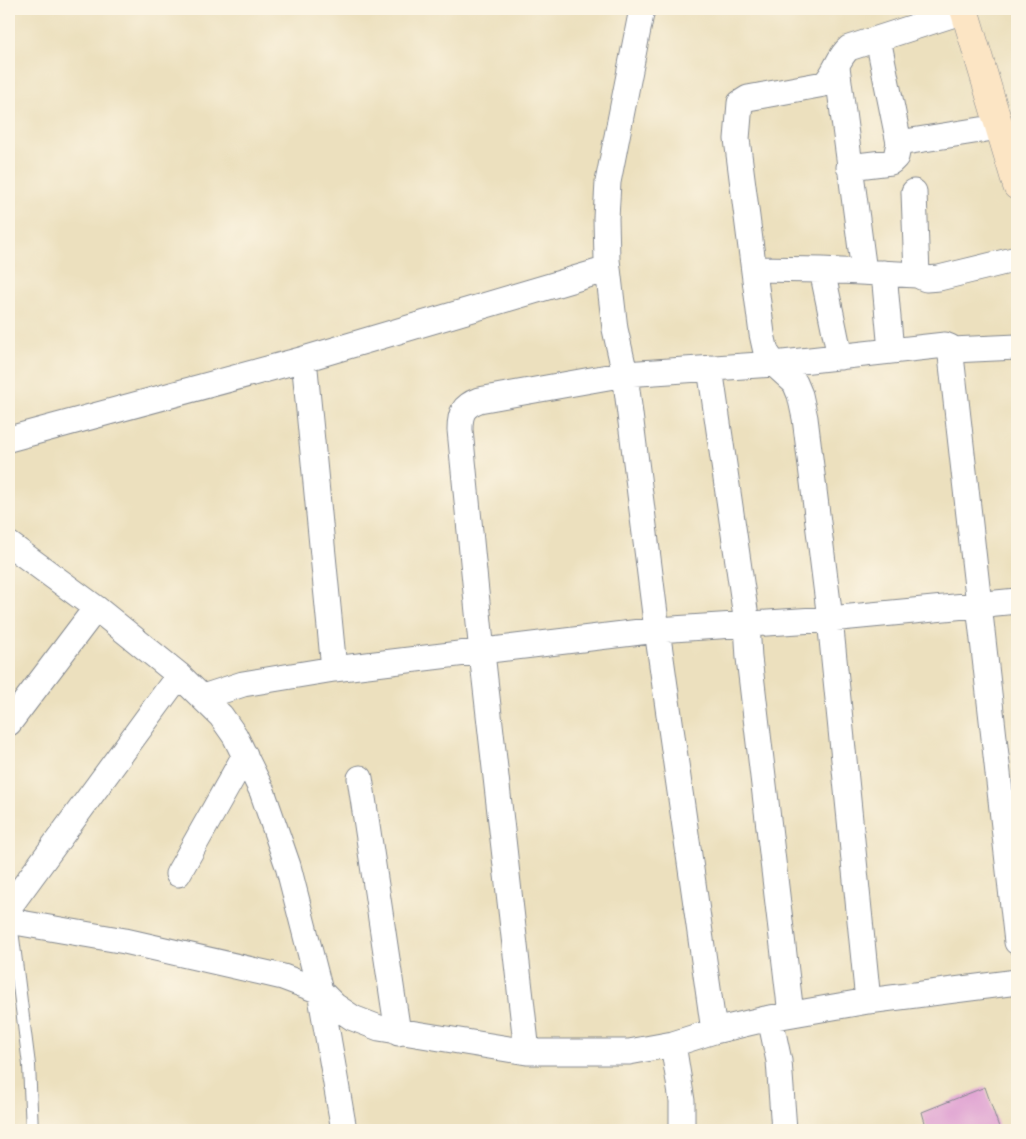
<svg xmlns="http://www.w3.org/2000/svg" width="1026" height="1139" viewBox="0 0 1026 1139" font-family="'Sorts Mill Goudy',serif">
<rect width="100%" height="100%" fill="#fcf5e5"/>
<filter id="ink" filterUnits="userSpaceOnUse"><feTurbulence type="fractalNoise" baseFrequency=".02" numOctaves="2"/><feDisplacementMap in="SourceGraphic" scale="10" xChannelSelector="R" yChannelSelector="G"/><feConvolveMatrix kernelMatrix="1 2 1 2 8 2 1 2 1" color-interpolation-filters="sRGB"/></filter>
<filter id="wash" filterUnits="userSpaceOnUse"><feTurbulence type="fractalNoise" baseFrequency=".0096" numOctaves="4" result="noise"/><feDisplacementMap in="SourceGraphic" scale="20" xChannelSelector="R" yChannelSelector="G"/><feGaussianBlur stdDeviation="1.12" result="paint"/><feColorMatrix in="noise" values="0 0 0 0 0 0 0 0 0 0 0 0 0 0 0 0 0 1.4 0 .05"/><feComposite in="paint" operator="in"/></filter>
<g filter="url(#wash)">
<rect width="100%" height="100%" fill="#ece0be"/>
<g id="blocks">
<path fill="#dfa0d2" d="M 985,1087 L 1000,1130 L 927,1130 L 922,1112 Z"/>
</g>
</g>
<g filter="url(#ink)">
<use href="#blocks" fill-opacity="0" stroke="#84888e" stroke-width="1"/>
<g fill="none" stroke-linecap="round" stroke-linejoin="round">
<g stroke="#84888e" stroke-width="14">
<path id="lane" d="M 11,922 L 29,1065 L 32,1130"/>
</g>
<g stroke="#84888e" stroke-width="27">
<path id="street" d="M 642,9 L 608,182 L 606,218 L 607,260 L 615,329 L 625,374 L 657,630 L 714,1031
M 837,67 L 864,272
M 899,143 L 999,127
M 849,167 L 891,162 L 896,157 L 899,143 L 878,39
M 914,192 L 917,275 L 926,279 L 939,278 L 1017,259
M 754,269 L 822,270 L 917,275
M 822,270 L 840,357
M 884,273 L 891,351
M 952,350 L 1017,347
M 304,359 L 334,669
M 710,368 L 747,624 L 749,658 L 791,1014
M 9,439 L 304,359 L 608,269
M 9,544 L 96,608 L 179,675 L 221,716 L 235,736 L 262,791 L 288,866 L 320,991 L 344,1130
M 203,697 L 243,684 L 334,669 L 657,630 L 830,619 L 1017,601
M 9,723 L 96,608
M 360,778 L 398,1033
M 178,874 L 245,755
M 9,907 L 179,675
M 9,921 L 125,941 L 283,977 L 320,991 L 335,1006 L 353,1018 L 379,1028 L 527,1052 L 629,1052 L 673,1044 L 714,1031 L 770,1018 L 868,1001 L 1017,982
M 868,1001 L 830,619 L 805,418 L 800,395 L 795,383 L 774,364 L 766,352 L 762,334 L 737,139 L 740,103 L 748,98 L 824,84 C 836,74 837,58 849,48 L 964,11
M 770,1018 L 779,1061 L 784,1130
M 673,1044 L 682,1101 L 682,1130
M 527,1052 L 482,653 L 460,430 C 460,413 463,406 479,400 L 625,374 L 774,364 L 945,345 L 950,347 L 1017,942"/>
</g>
<g stroke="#84888e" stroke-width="29">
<path id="secondary" d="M 964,9 L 1017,186"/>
</g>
<use href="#lane" stroke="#fff" stroke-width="12"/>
<use href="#street" stroke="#fff" stroke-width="25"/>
<use href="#secondary" stroke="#fce5c4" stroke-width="28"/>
</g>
</g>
<rect width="1026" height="1139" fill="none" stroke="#fcf5e5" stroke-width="30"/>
</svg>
